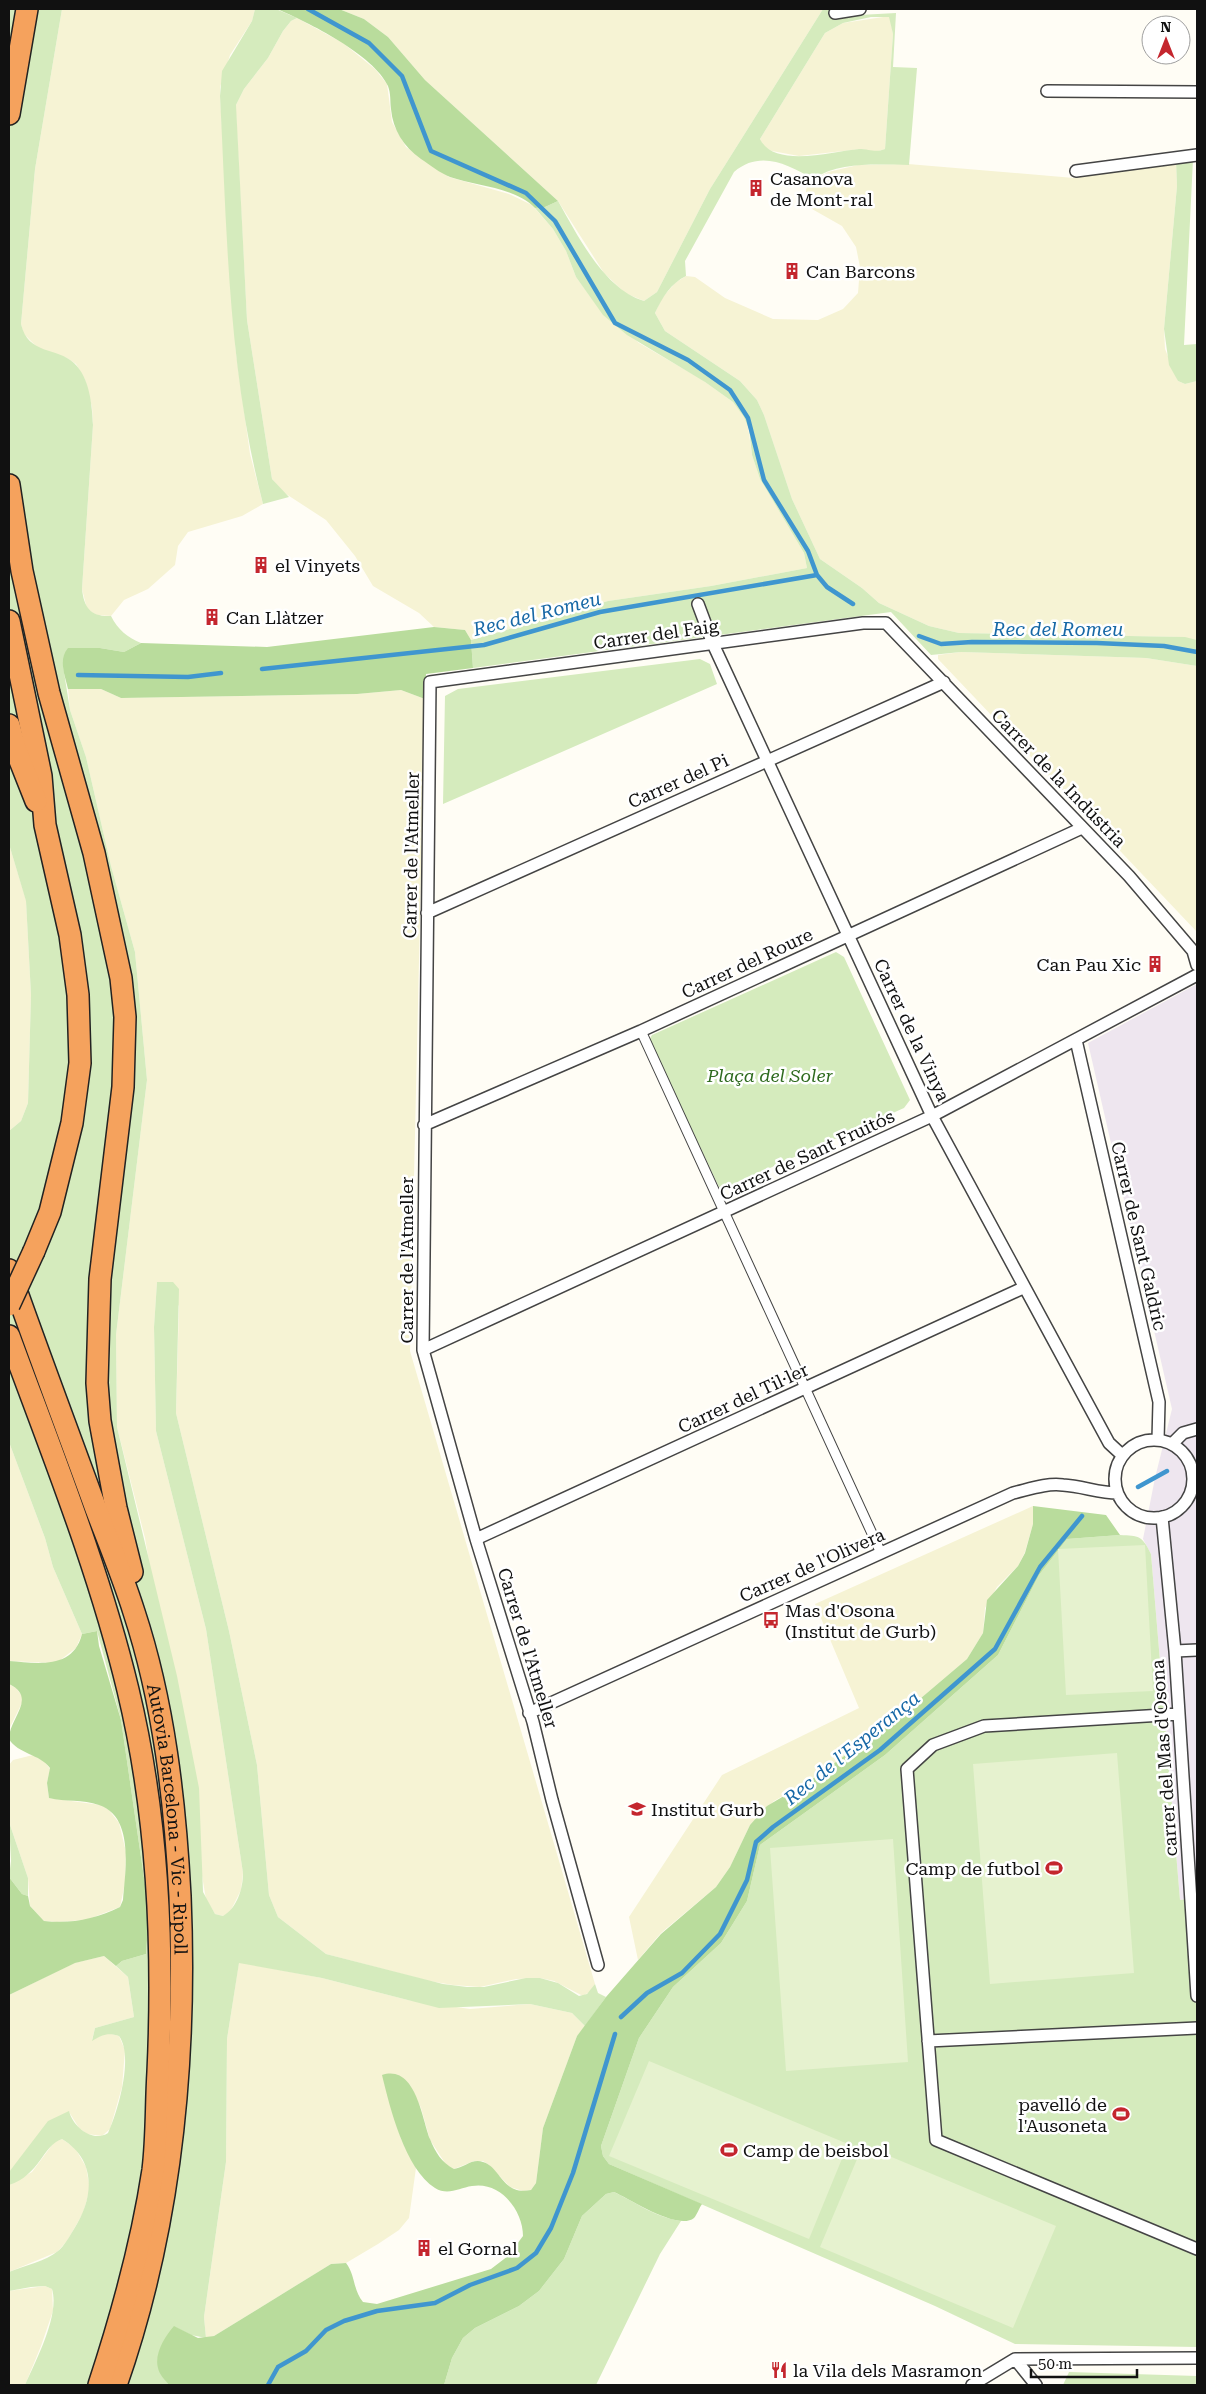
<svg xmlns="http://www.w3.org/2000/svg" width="1206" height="2394" viewBox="0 0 1206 2394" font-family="'Roboto Serif',serif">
<rect width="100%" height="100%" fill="#fffdf5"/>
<path fill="#eee6ef" d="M 1197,984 L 1197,1898 L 1180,1900 L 1151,1554 L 1143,1539 L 1155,1478 L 1172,1409 L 1088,1043 Z"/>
<path fill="#f6f3d4" d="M 62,9 L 255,9 L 252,21 L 230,55 L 220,87 L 220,96 L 236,353 L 250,454 L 263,504 L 242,516 L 188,532 L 178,546 L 175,565 L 148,589 L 124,600 L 111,616 L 96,615 L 87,609 L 82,589 L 93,425 L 92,407 L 85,380 L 76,364 L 67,358 L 43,351 L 36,346 L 23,333 L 21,324 L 35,169 Z
M 339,9 L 823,9 L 710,189 L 657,292 L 644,301 L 625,293 L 604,273 L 558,201 L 425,80 L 388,37 L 364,19 Z
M 890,16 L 893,34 L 885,149 L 876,152 L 861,149 L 799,156 L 772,151 L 763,146 L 760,139 L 825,33 L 843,23 Z
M 297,18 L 343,43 L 375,69 L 387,84 L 392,122 L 406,147 L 449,177 L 509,194 L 532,205 L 553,229 L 566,251 L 576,277 L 601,311 L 639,343 L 701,379 L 733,402 L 747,420 L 752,455 L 760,479 L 804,553 L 807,568 L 711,586 L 608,601 L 471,640 L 465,630 L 434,627 L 419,613 L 373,586 L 355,556 L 326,520 L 283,492 L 272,479 L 247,320 L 236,114 L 236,105 L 244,89 L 268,58 L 283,31 L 291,21 Z
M 1176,161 L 1177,186 L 1164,329 L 1165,349 L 1178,381 L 1185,384 L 1197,381 L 1197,640 L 1180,637 L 959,633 L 929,626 L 879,603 L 862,588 L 820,559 L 792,499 L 764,415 L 757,400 L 740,381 L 665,331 L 655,313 L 662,298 L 675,283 L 686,276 L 695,277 L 725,298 L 773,319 L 818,320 L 843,309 L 858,293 L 860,267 L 856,247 L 842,226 L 812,209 L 806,198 L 806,190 L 809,182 L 828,172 L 858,165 L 908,164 L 1074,178 Z
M 961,652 L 1146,658 L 1197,666 L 1197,932 L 938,659 L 938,655 Z
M 68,689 L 101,689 L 121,698 L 357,694 L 401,690 L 425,699 L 410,1351 L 595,1984 L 591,1991 L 583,1996 L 554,1981 L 540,1978 L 516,1979 L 480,1987 L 453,1985 L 429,1981 L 326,1954 L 278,1917 L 269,1895 L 257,1765 L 229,1631 L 176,1413 L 179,1306 L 157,1282 L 154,1327 L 156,1431 L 206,1629 L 243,1873 L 241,1890 L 230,1912 L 223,1916 L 215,1914 L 206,1899 L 145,1538 L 117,1427 L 116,1335 L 147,1080 L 135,952 L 111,866 L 86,757 L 70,710 Z
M 9,844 L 26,900 L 31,995 L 28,1103 L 21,1121 L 9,1131 Z
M 9,1442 L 45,1538 L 53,1567 L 82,1634 L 76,1648 L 59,1661 L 52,1663 L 9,1661 Z
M 1033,1506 L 1033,1524 L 1025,1552 L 1018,1566 L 997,1587 L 985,1608 L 983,1633 L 967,1659 L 901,1715 L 811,1780 L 774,1801 L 750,1825 L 730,1867 L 716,1887 L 661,1933 L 638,1960 L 629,1917 L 722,1775 L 859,1708 L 815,1604 Z
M 9,1684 L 16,1688 L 22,1696 L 22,1703 L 9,1729 Z
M 33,1755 L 45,1762 L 50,1769 L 47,1783 L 49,1798 L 101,1805 L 109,1810 L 119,1823 L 126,1852 L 125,1883 L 120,1907 L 86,1920 L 57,1922 L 44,1921 L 30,1906 L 28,1878 L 9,1822 L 9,1765 L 13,1760 Z
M 104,1956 L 128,1977 L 134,2017 L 95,2028 L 92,2040 L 105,2034 L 112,2034 L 119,2036 L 125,2050 L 122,2087 L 110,2129 L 102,2136 L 87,2134 L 79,2128 L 69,2112 L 25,2153 L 9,2172 L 9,1995 L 74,1963 Z
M 239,1962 L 322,1978 L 408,2000 L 470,2009 L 530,2004 L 572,2013 L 585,2026 L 577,2036 L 543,2128 L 536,2183 L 531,2190 L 523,2191 L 510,2187 L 489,2165 L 483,2161 L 474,2161 L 454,2169 L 447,2166 L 430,2140 L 421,2108 L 410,2085 L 384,2082 L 401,2139 L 416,2168 L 409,2218 L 399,2230 L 378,2244 L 346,2263 L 331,2264 L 214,2336 L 206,2338 L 204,2317 L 226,2162 L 227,2039 Z
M 62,2139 L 75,2148 L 86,2167 L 90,2189 L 83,2213 L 67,2241 L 57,2252 L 9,2272 L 9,2185 L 32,2172 L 55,2141 Z
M 45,2286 L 52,2289 L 53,2311 L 41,2346 L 25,2385 L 9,2385 L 9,2291 Z"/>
<path fill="#d5ebbd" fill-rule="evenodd" d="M 9,9 L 62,9 L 35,169 L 21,324 C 28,355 57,347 74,363 C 90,378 92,405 93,425 L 82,589 C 84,608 91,617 111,616 C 118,630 127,637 141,643 L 124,652 L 100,648 L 63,666 L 70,710 L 86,757 L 111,866 L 135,952 L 147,1080 L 116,1335 L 117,1427 L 177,1676 L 199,1788 L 203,1892 L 215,1914 L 223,1916 C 237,1908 243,1889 243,1873 L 206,1629 L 156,1431 L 154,1327 L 157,1282 L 173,1282 L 179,1289 L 176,1413 L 229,1631 L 257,1765 L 269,1895 L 278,1917 L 326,1954 L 443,1984 L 467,1987 L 484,1987 L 526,1978 L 540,1978 L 558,1983 L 579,1996 L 587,1994 L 595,1984 L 598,1993 L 606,1997 L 585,2026 L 572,2013 L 530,2004 L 439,2008 L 322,1978 L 239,1963 L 227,2039 L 226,2162 L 204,2317 L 206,2338 L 191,2335 L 175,2327 C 157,2345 154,2365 169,2385 L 25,2385 C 36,2360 60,2315 52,2289 L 45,2286 L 31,2287 L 9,2291 L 9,2272 C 24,2266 46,2261 58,2251 C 65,2245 69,2237 74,2229 C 94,2198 97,2160 62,2139 C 42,2146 40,2175 9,2185 L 9,2172 L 48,2121 L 69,2111 C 73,2127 93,2143 108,2133 C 118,2111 134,2056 119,2036 C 108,2032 102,2035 92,2041 L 95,2028 L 134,2017 L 128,1977 L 116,1966 L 122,1961 L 146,1954 L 149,1912 L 121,1720 L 97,1631 L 82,1634 L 53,1567 L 45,1538 L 9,1442 L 9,1131 L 21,1121 L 28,1103 L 31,995 L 26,901 L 9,844 Z
M 255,9 L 276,9 L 297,18 L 291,21 L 283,31 L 268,58 L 244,89 L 236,105 L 247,320 L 272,479 L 289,497 L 263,504 C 228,371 227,232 220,96 L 222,71 L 252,21 Z
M 823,9 L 830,9 L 841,16 L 896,13 L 893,67 L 917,68 L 909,165 C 878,165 841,161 813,179 C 787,164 760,150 734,172 L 685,261 L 686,276 C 671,283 662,298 655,313 L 665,331 L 740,381 L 757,400 L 764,415 L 792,499 L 820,559 L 862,588 L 879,603 L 929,626 L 959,633 L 1185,637 L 1197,640 L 1197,666 L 1146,658 L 961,652 L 931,655 L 891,612 L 473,668 L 471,640 L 608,601 L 711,586 L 807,568 L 804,553 L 760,479 L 752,455 L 749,429 L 744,417 L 733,402 L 705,382 L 627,335 L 603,315 L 576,277 L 566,251 L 553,229 L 535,208 L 545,207 L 558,201 C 578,236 604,289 644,301 L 657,292 L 710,189 ZM 871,17 L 889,17 L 893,34 L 885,149 C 875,153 870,149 859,149 C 834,151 774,169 760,139 L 825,33 L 843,23 Z
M 1193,159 L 1184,345 L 1197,344 L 1197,381 L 1185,384 L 1178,381 L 1169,365 L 1164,329 L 1177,186 L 1176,161 Z
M 700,659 L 710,664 L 717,684 L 443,804 L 445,696 L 458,689 Z
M 836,952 L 844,957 L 910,1100 L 904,1108 L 727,1187 L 719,1187 L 649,1040 L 652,1035 Z
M 1120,1535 C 1139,1536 1142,1535 1151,1554 L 1180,1900 L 1197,1898 L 1197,2347 L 1015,2344 L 935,2306 L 609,2164 L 603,2156 L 601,2146 L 639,2038 L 673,1987 L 721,1943 L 747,1901 L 760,1845 L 885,1755 L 998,1655 L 1039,1575 L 1067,1539 Z
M 9,1822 L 28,1878 L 28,1896 L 22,1894 L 9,1877 L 11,1861 Z
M 614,2192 C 635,2202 657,2218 681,2221 L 660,2254 L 596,2385 L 444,2385 L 452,2358 L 463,2338 L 475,2328 L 519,2306 L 539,2291 L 564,2259 L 582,2216 L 606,2194 Z
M 1069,2372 L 1197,2376 L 1197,2385 L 1063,2385 Z"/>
<path fill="#b9dc9c" d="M 277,9 L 339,9 L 364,19 L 388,37 L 425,80 L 558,201 L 545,207 L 535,208 C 514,187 476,186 450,177 C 440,173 430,165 421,159 C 403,146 393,130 391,109 C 390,101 391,94 388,86 C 374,55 308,22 277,9 Z
M 434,627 L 465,630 L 471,640 L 473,668 L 426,674 L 425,699 L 401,690 L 357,694 L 121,698 L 101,689 L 68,689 C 65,675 58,660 68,648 L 100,648 L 124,652 L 141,643 L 267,647 Z
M 1033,1506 L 1106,1515 L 1120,1535 L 1067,1539 L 1039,1575 L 998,1655 L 885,1755 L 760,1845 L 747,1901 L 721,1943 L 673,1987 L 639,2038 L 601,2146 L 603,2156 L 609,2164 L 702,2204 C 699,2208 697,2215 694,2218 C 678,2231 630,2199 614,2192 L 606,2194 L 582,2216 L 564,2259 L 539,2291 L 519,2306 L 475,2328 L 463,2338 L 452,2358 L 444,2385 L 169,2385 C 165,2380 159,2374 158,2368 C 154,2354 165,2336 174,2326 L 198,2338 L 214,2336 L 331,2264 L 346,2263 C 355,2274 353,2290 363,2302 L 377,2304 L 491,2269 L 508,2256 L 523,2236 C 523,2210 500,2181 472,2186 C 459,2188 448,2196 435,2188 C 405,2169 390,2108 382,2075 C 416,2064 422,2119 430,2139 C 435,2152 442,2163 454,2169 C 464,2168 472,2158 483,2162 C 501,2167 502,2196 531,2190 L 536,2183 L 543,2128 L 577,2036 L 606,1997 L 661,1934 L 716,1887 L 730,1867 L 750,1825 L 767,1806 L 811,1780 L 901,1715 L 967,1659 L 983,1633 L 987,1600 L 1018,1566 L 1025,1553 L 1033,1524 Z
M 97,1631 L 99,1646 L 121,1720 L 149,1912 L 146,1954 L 122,1961 L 116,1966 L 104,1956 L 75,1963 L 9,1995 L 9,1877 L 22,1894 L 28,1896 L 30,1906 L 44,1921 C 72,1924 95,1919 120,1907 L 123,1900 C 125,1872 135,1817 99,1805 C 83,1799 65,1802 49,1798 L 47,1783 L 50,1768 C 40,1754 18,1754 9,1739 C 9,1718 38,1698 9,1684 L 9,1661 C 37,1663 73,1670 82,1634 Z"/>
<path fill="#e6f2cf" d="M 1145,1545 L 1153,1691 L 1066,1695 L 1058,1549 Z
M 1117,1753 L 1134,1973 L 990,1984 L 973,1764 Z
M 893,1839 L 908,2062 L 786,2071 L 770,1848 Z
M 649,2061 L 848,2144 L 809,2239 L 609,2156 Z
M 863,2145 L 1056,2226 L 1013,2328 L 820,2247 Z"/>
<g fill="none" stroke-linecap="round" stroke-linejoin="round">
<path stroke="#3f96cf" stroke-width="4.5" d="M 308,9 L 369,43 L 402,76 L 431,151 L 526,193 L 555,221 L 615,323 L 688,360 L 730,390 L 748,418 L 764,480 L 808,551 L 817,575 L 827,587 L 853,604
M 919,636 L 941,644 L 972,642 L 1097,643 L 1164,646 L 1197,652
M 262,669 L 484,645 L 600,612 L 817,575
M 78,675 L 188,677 L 221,673
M 1138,1487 L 1167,1471
M 621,2017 L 647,1993 L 682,1973 L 720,1934 L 747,1880 L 756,1842 L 773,1827 L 880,1750 L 995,1649 L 1040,1567 L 1082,1516
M 268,2385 L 278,2367 L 306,2351 L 326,2330 L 344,2321 L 377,2311 L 435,2303 L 470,2285 L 517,2268 L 536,2253 L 551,2228 L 573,2173 L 615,2034"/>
<g stroke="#444" stroke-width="11">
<path id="pedestrian" d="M 641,1031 L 881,1553"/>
</g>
<g stroke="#444" stroke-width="14">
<path id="minor" d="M 835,13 L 860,9
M 1047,91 L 1197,92
M 1076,171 L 1197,155
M 698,604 L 713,644 L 932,1116 L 1109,1443 L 1122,1455
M 427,913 L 944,682
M 1076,1040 L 1159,1402 L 1158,1440
M 424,1125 L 641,1031 L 1082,828
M 423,1350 L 932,1116 L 1197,975
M1115 1479a39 39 0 1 1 78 0a39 39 0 1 1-78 0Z
M 1172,1444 L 1183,1433 L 1197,1429
M 1162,1517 L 1175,1651 L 1197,1996
M 476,1539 L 1023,1288
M 1175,1651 L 1197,1650
M 529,1713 L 1013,1493 C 1030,1489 1046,1483 1063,1485 C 1082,1486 1099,1493 1117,1493
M 1179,1714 L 984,1726 L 933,1745 L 907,1769 L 936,2140 L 1197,2249
M 598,1965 L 552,1800 L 533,1722 L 476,1539 L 423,1350 L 430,682 L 863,623 L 886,623 L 1129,876 L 1193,951 L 1197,965
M 928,2041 L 1197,2028
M 1015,2359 L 1197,2358
M 1015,2359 L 1036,2385
M 972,2385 L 1015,2359"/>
</g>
<g stroke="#222" stroke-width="24">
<g id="motorway">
<path d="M 9,114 L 27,9"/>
<path d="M 9,485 L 22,571 L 49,693 L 94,853 L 121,978 L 125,1017 L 123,1087 L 100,1279 L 97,1383 L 100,1421 L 116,1508 L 132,1572"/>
<path d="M 9,621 L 41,776 L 45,825 L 70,935 L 78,995 L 80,1063 L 72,1123 L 50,1212 L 34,1251"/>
<path d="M 9,725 L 15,748 L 36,801"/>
<path id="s1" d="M 9,1270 C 37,1350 67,1429 96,1509 C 109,1543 123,1577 134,1612 C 164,1703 175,1801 180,1896 C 187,2062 171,2228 116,2385"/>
<path d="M 9,1336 C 52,1453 99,1569 128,1690 C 158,1815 164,1944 158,2072 C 156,2104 157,2138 153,2170 C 142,2243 122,2315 99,2385"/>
</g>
</g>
<use href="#pedestrian" stroke="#fff" stroke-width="9"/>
<use href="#minor" stroke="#fff" stroke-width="11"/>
<use href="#motorway" stroke="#f5a25d" stroke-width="21"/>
<g stroke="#222" stroke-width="24" stroke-linecap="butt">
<path id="motorway-bridge" d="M 9,1305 L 34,1251"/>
</g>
<use href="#motorway-bridge" stroke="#f5a25d" stroke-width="21"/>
</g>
<defs>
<g id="building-bare" transform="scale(1.35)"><path d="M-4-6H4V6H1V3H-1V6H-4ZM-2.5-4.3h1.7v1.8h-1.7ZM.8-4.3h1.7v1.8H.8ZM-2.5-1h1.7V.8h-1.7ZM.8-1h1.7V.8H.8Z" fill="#c4262e" stroke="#fff" stroke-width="2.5" paint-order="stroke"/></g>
<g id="bus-bare" transform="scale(1.35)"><path d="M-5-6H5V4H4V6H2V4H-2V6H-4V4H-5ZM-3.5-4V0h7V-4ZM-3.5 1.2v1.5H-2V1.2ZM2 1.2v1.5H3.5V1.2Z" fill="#c4262e" stroke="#fff" stroke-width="2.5" paint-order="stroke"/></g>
<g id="school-bare" transform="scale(1.35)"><path d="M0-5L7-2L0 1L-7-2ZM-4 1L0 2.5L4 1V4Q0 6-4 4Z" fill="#c4262e" stroke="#fff" stroke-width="2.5" paint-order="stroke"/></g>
<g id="stadium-bare" transform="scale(1.35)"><path d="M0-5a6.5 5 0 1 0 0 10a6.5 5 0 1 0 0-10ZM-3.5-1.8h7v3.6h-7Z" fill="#c4262e" stroke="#fff" stroke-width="2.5" paint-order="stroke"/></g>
<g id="restaurant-bare" transform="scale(1.35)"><path d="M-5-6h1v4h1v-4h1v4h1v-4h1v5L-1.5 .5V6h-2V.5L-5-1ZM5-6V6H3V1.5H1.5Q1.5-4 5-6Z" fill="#c4262e" stroke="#fff" stroke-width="2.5" paint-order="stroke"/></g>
</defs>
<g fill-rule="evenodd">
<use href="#building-bare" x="756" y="188"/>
<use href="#building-bare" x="792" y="271"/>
<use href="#building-bare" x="261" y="565"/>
<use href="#building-bare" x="212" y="617"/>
<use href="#building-bare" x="1155" y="964"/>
<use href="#bus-bare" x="771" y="1620"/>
<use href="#school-bare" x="637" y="1809"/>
<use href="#stadium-bare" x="1054" y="1868"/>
<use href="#stadium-bare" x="1121" y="2114"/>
<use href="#stadium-bare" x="729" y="2150"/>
<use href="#building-bare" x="424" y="2248"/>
<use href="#restaurant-bare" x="779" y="2370"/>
</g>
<g text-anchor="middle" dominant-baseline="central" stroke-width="5" stroke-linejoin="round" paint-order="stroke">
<g font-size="18" fill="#111" stroke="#fff" text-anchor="start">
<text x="770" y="178">Casanova<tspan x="770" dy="21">de Mont-ral</tspan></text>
<text x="806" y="271">Can Barcons</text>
<text x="275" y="565">el Vinyets</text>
<text x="226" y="617">Can Llàtzer</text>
<text x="1141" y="964" text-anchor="end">Can Pau Xic</text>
<text x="785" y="1610">Mas d'Osona<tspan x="785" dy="21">(Institut de Gurb)</tspan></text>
<text x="651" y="1809">Institut Gurb</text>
<text x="1040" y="1868" text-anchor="end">Camp de futbol</text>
<text x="1107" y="2104" text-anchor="end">pavelló de<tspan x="1107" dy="21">l'Ausoneta</tspan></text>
<text x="743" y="2150">Camp de beisbol</text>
<text x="438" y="2248">el Gornal</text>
<text x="793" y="2370">la Vila dels Masramon</text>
</g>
<g font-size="18" fill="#111" stroke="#fff">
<text transform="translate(656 634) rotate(-8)">Carrer del Faig</text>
<text transform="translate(1059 778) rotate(46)">Carrer de la Indústria</text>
<text transform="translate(678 781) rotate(-24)">Carrer del Pi</text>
<text transform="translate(411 855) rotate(-89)">Carrer de l'Atmeller</text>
<text transform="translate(747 963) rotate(-25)">Carrer del Roure</text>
<text transform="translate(912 1030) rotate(65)">Carrer de la Vinya</text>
<text transform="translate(807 1155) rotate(-25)">Carrer de Sant Fruitós</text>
<text transform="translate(1139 1236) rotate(77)">Carrer de Sant Galdric</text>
<text transform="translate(406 1260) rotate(-90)">Carrer de l'Atmeller</text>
<text transform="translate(743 1398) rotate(-25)">Carrer del Til·ler</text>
<text transform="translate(812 1565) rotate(-24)">Carrer de l'Olivera</text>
<text transform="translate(528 1648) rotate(73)">Carrer de l'Atmeller</text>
<text transform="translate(1164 1758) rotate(-94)">carrer del Mas d'Osona</text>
<text stroke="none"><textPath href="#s1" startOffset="575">Autovia Barcelona - Vic - Ripoll</textPath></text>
</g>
<g font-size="18" font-style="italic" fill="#2f6b1f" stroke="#fff">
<text x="770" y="1075">Plaça del Soler</text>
</g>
<g font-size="19" font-style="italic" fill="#1768a6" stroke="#fff">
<text transform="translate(537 614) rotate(-14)">Rec del Romeu</text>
<text x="1058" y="629">Rec del Romeu</text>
<text transform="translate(852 1748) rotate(-39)">Rec de l'Esperança</text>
</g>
</g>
<rect width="1206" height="2394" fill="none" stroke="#111111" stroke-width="20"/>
<g transform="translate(1166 40)"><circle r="24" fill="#ffffff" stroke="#a0a0a0"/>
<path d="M0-4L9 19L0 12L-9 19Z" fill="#c4262e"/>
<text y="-8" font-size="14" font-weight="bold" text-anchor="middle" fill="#111111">N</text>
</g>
<path d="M1031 2369v8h106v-8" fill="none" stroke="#111111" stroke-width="2.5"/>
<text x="1038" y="2369" font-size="15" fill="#111111" stroke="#ffffff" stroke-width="4" paint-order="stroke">50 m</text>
</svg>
